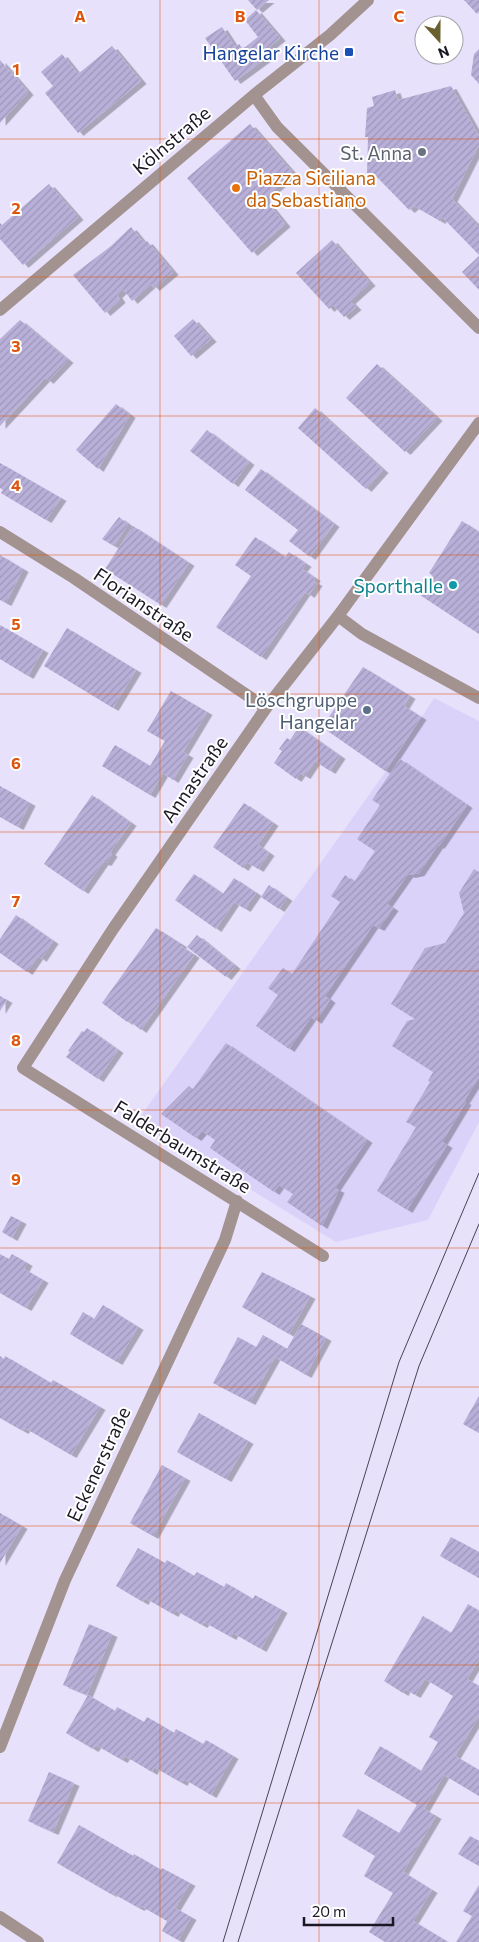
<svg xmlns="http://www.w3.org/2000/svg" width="479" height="1942" viewBox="0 0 479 1942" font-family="Commissioner,sans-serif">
<defs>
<pattern id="building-hatch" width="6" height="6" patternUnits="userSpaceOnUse" patternTransform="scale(1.25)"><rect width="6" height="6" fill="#b8b0d8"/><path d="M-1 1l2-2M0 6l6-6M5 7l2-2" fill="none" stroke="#9e97b9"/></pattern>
<filter id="shadow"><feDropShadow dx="5.5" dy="3" stdDeviation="0" flood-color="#0004"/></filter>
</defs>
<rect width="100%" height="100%" fill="#e7e1fc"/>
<path fill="#dbd2fa" d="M 434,698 L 479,721 L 479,1122 L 428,1220 L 336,1242 L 138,1120 L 398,754 Z"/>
<path fill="url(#building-hatch)" filter="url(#shadow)" d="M 248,0 L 269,0 L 257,10 Z
M 464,0 L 479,0 L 479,11 L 477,14 Z
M 256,10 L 280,38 L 268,48 L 272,54 L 235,81 L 205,38 L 222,27 L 235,47 L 239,44 L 243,49 L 258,37 L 245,20 Z
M 112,46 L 141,81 L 78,133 L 45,93 L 53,86 L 41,72 L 62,54 L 78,74 Z
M 479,49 L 479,84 L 471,75 L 474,54 Z
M 0,60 L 28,92 L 0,123 Z
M 451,86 L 479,136 L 479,145 L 452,199 L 479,227 L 479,255 L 442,217 L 440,221 L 414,206 L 409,210 L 373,173 L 367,173 L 368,137 L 365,137 L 367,108 L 374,106 L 372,97 L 395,90 L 398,100 Z
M 250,124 L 293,173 L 264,198 L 285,224 L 252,253 L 187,178 Z
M 49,184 L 78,217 L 23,265 L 0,239 L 0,223 L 2,225 Z
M 131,227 L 144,243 L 147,241 L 173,272 L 154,288 L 151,284 L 132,301 L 123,289 L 117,295 L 120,300 L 105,313 L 73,275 L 111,246 Z
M 332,240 L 370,283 L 350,301 L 356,307 L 344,317 L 333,305 L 329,309 L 296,273 Z
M 479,256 L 479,290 L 462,272 Z
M 193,319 L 211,339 L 191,356 L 174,336 Z
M 20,320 L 68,360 L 48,381 L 45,378 L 0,426 L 0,339 Z
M 377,364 L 437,418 L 405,452 L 346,398 Z
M 116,404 L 130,415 L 98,469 L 76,450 Z
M 315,408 L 383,470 L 366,489 L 298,428 Z
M 207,430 L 249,462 L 233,484 L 190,451 Z
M 0,463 L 61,498 L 46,520 L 1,493 L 3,490 L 0,488 Z
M 261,469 L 334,524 L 310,557 L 289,541 L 298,530 L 245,490 Z
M 119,517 L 128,524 L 114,546 L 102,539 Z
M 462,521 L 479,532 L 479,634 L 420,595 L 432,575 L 429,573 Z
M 133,526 L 189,563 L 161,605 L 105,569 Z
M 255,537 L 285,557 L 289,552 L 306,564 L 302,569 L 315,578 L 313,581 L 317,583 L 309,595 L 305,592 L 261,657 L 216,627 L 251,576 L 235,565 Z
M 0,555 L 23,569 L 6,603 L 0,600 Z
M 0,625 L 43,650 L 28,676 L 0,659 Z
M 67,628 L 136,670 L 113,708 L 44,666 Z
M 363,667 L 410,696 L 404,706 L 421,717 L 385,771 L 322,727 Z
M 171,691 L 207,712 L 183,752 L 188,755 L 173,780 L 163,773 L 150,795 L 102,766 L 115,745 L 150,766 L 165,741 L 147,731 Z
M 299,727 L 340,756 L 330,771 L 315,761 L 305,776 L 300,773 L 296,779 L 274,763 L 282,751 L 279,749 L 287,738 L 290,740 Z
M 400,759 L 467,805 L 439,846 L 438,845 L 419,873 L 410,875 L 408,874 L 387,904 L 393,908 L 379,928 L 373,925 L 325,996 L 330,1000 L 316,1021 L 311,1017 L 289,1049 L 256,1026 L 278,995 L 268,988 L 283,968 L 292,974 L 340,902 L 331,896 L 345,875 L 354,882 L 375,851 L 357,839 L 380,805 L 372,800 Z
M 0,786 L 30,803 L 18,827 L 0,817 Z
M 92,795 L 131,823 L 110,852 L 112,854 L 106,863 L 103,862 L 83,891 L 44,864 Z
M 244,803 L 273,823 L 258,845 L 269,853 L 258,869 L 247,862 L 243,868 L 213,847 Z
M 474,869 L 479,872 L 479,1077 L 464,1101 L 466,1102 L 442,1142 L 447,1145 L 407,1210 L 377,1191 L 416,1127 L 406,1122 L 430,1082 L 428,1081 L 433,1072 L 392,1046 L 407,1021 L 415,1019 L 391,1004 L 425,948 L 445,943 L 464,913 L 459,893 Z
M 194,874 L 223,894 L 234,878 L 256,893 L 245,909 L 234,902 L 216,929 L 175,900 Z
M 269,885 L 287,898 L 279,909 L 261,897 Z
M 16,915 L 53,941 L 41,959 L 38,956 L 27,972 L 0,953 L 0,939 Z
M 156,928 L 181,944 L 181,946 L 194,955 L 141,1030 L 128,1020 L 127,1022 L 102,1003 Z
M 197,935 L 235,966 L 226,977 L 187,947 Z
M 0,996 L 7,1000 L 0,1011 Z
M 87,1028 L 118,1050 L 98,1079 L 66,1057 L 70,1052 L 68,1051 L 82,1031 L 84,1032 Z
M 226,1043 L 367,1140 L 335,1188 L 339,1190 L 322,1226 L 287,1202 L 293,1194 L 279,1185 L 274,1192 L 210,1148 L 215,1140 L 202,1131 L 196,1138 L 161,1114 L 189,1086 L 193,1089 Z
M 11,1216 L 21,1221 L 12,1238 L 2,1232 Z
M 0,1254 L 9,1259 L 12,1254 L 27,1263 L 24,1269 L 43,1280 L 26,1308 L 0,1293 Z
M 262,1272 L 310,1296 L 289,1334 L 242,1307 Z
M 103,1305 L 138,1327 L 117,1362 L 70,1334 L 83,1312 L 94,1319 Z
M 301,1324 L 326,1338 L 306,1375 L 275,1357 L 250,1402 L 213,1383 L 238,1337 L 256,1347 L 263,1335 L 287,1349 Z
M 0,1356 L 4,1359 L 5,1356 L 51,1383 L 53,1380 L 100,1407 L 71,1455 L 25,1428 L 23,1431 L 0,1418 Z
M 479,1396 L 479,1433 L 463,1424 Z
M 199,1413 L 248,1441 L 226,1479 L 177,1452 Z
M 162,1465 L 185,1478 L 153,1536 L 130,1523 Z
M 0,1513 L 22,1526 L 0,1563 Z
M 451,1537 L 479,1552 L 479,1578 L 440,1556 Z
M 138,1548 L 165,1563 L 167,1560 L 194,1576 L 197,1572 L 224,1587 L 226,1583 L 253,1599 L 255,1595 L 282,1610 L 261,1649 L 233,1633 L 231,1637 L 204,1622 L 202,1625 L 175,1610 L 173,1614 L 145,1598 L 143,1602 L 116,1586 Z
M 468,1604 L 479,1611 L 479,1659 L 467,1679 L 479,1686 L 479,1716 L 455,1756 L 479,1770 L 479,1796 L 444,1775 L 424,1809 L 436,1816 L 403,1872 L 432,1890 L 413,1921 L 448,1942 L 385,1942 L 369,1932 L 393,1893 L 364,1876 L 375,1856 L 342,1836 L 358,1809 L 399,1833 L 417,1805 L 364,1774 L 380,1746 L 421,1771 L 438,1742 L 429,1737 L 453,1696 L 425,1679 L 415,1695 L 405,1689 L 403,1693 L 384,1681 L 423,1616 L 451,1633 Z
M 89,1624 L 112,1634 L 87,1695 L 63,1685 Z
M 88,1695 L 115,1711 L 117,1707 L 144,1722 L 147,1717 L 174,1733 L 176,1729 L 203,1744 L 206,1740 L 233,1756 L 211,1795 L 184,1779 L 182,1783 L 154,1767 L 152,1772 L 125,1756 L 122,1760 L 96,1745 L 93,1749 L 66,1733 Z
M 49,1772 L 74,1783 L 53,1832 L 28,1821 Z
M 79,1825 L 133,1856 L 134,1854 L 161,1870 L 162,1868 L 190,1883 L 175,1908 L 191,1917 L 178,1940 L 162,1931 L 167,1921 L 141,1906 L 139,1908 L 112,1893 L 111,1894 L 57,1863 Z
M 470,1836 L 479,1841 L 479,1866 L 458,1854 Z
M 479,1885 L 479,1942 L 456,1942 L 472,1916 L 463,1911 Z"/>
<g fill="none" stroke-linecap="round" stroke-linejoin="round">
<path stroke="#a39390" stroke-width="12" d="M 254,95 L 277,127 L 479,328
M 0,310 L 254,95 L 330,35 L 368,0
M 0,532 L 74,578 L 266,708
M 338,616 L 362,634 L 479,698
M 323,1256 L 23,1068 L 113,929 L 266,708 L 338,616 L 479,423
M 0,1747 L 65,1580 L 225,1240 L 237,1201
M 0,1917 L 38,1942"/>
<path stroke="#474353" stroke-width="1" d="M 223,1942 L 399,1362 L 479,1173
M 238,1942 L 419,1366 L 479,1224"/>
</g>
<path fill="none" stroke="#de560d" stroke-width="1" stroke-opacity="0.55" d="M 160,0 L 160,1942M 319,0 L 319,1942M 0,139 L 479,139M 0,277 L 479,277M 0,416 L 479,416M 0,555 L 479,555M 0,694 L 479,694M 0,832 L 479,832M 0,971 L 479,971M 0,1110 L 479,1110M 0,1248 L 479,1248M 0,1387 L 479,1387M 0,1526 L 479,1526M 0,1665 L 479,1665M 0,1803 L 479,1803"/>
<rect fill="#1a4fb4" stroke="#fff" stroke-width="2" x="344" y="47" width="10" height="10" rx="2.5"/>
<circle fill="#6b7280" stroke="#fff" stroke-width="2" cx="422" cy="152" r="5"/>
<circle fill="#e8710a" stroke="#fff" stroke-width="2" cx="236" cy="188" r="5"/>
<circle fill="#0f9aa8" stroke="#fff" stroke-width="2" cx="453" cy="585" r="5"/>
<circle fill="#5c6f8a" stroke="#fff" stroke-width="2" cx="367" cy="710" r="5"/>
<g text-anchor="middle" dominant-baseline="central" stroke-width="4" stroke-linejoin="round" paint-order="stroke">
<g font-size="19" fill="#164399" stroke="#fff" text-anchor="end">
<text x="339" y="52">Hangelar Kirche</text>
</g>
<g font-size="19" fill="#1b1824" stroke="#fff">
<text transform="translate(171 140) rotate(-40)">Kölnstraße</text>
<text transform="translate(144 604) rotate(34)">Florianstraße</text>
<text transform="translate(194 779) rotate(-55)">Annastraße</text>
<text transform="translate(183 1146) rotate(32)">Falderbaumstraße</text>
<text transform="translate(98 1464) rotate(-65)">Eckenerstraße</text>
</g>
<g font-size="19" fill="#5b616d" stroke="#fff" text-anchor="end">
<text x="412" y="152">St. Anna</text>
</g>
<g font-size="19" fill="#c56008" stroke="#fff" text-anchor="start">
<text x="246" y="177">Piazza Siciliana<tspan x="246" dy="22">da Sebastiano</tspan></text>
</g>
<g font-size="19" fill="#0d838f" stroke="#fff" text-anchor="end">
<text x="443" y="585">Sporthalle</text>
</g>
<g font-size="19" fill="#4e5e75" stroke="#fff" text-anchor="end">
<text x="357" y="699">Löschgruppe<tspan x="357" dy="22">Hangelar</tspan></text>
</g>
</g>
<g font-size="16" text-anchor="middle" font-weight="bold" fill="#de560d" stroke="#fff" stroke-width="4" stroke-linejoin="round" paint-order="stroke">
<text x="80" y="22">A</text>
<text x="240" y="22">B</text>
<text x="399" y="22">C</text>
<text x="16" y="75">1</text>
<text x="16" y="214">2</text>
<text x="16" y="352">3</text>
<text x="16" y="491">4</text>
<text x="16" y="630">5</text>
<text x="16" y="769">6</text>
<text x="16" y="907">7</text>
<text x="16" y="1046">8</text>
<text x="16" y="1185">9</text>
</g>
<g transform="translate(439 40) rotate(159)"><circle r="24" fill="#ffffff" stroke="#a4a3a7"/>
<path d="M0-4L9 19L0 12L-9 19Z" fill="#69602d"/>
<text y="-8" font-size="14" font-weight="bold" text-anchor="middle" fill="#1b1824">N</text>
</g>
<path d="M304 1917v8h89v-8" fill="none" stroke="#1b1824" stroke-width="2.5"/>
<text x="312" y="1917" font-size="15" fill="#1b1824" stroke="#ffffff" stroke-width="4" paint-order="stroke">20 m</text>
</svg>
